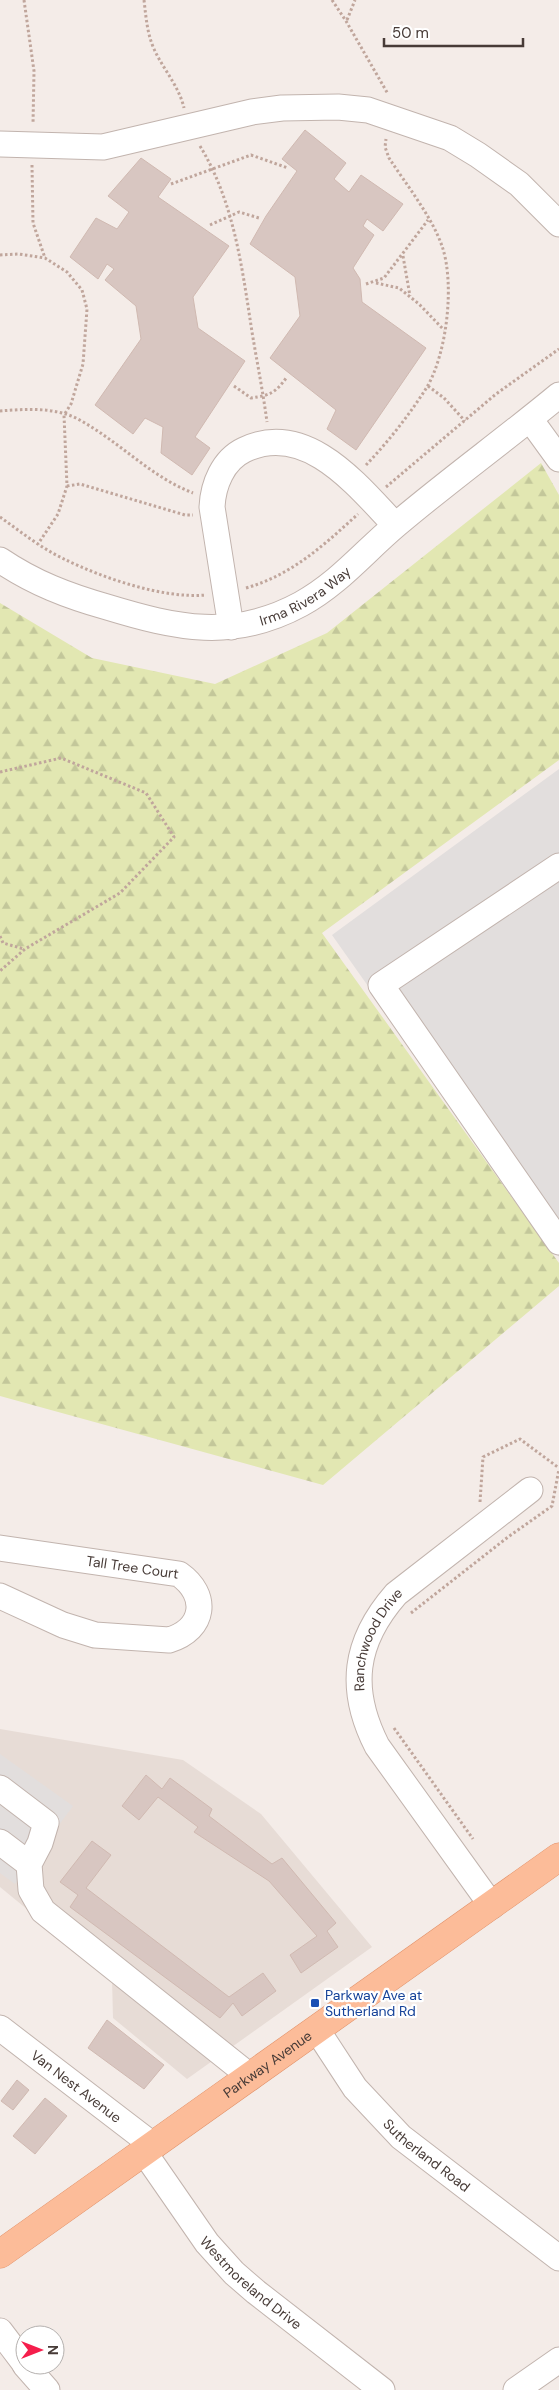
<svg xmlns="http://www.w3.org/2000/svg" width="559" height="2390" viewBox="0 0 559 2390" font-family="'DM Sans',sans-serif">
<defs>
<pattern id="forest-firs" width="22" height="20" patternUnits="userSpaceOnUse" patternTransform="scale(1.25)"><rect width="22" height="20" fill="#e2e7b2"/><path d="M5 1l3.5 6h-7zM16 11l3.5 6h-7z" fill="#c3c79a"/></pattern>
</defs>
<rect width="100%" height="100%" fill="#f4ece8"/>
<path fill="#e7dcd6" d="M 0,1729 L 183,1760 L 261,1814 L 372,1947 L 187,2079 L 113,2018 L 112,1979 L 0,1887 Z"/>
<path fill="url(#forest-firs)" d="M 541,463 L 559,495 L 559,760 L 322,933 L 559,1263 L 559,1286 L 323,1485 L 0,1396 L 0,603 L 92,658 L 215,684 L 327,633 Z"/>
<path fill="#e2dedd" d="M 559,769 L 559,1257 L 332,935 Z
M 0,1754 L 73,1806 L 15,1884 L 0,1873 Z"/>
<path fill="#d8c6c1" stroke="#d0b9b1" d="M 305,130 L 346,163 L 334,179 L 349,192 L 361,175 L 403,204 L 383,231 L 367,219 L 363,226 L 374,235 L 353,268 L 360,279 L 362,302 L 426,348 L 356,450 L 327,429 L 336,410 L 270,358 L 300,316 L 295,277 L 250,244 L 266,216 L 297,171 L 282,159 Z
M 141,158 L 171,179 L 158,197 L 229,246 L 193,297 L 198,328 L 245,361 L 195,437 L 210,448 L 192,475 L 161,453 L 163,427 L 145,418 L 133,434 L 95,405 L 141,339 L 136,306 L 105,280 L 114,269 L 107,264 L 98,279 L 70,257 L 96,218 L 117,229 L 129,212 L 108,196 Z
M 146,1775 L 162,1789 L 170,1778 L 212,1809 L 209,1816 L 272,1864 L 282,1858 L 336,1923 L 327,1931 L 338,1947 L 301,1973 L 290,1955 L 317,1936 L 269,1881 L 194,1832 L 198,1827 L 158,1797 L 139,1820 L 122,1806 Z
M 92,1841 L 111,1855 L 86,1888 L 229,1997 L 263,1973 L 276,1991 L 242,2016 L 233,2003 L 220,2018 L 70,1907 L 78,1895 L 60,1882 Z
M 107,2020 L 164,2065 L 144,2089 L 88,2048 Z
M 17,2080 L 29,2090 L 13,2110 L 1,2101 Z
M 45,2098 L 67,2116 L 35,2154 L 13,2136 Z"/>
<g fill="none" stroke-linecap="round" stroke-linejoin="round">
<g stroke="#c2b4ae" stroke-width="27">
<g id="minor">
<path d="M 0,144 L 103,147 L 252,112 L 282,108 L 338,107 L 368,110 L 450,138 L 478,155 L 519,184 L 559,224"/>
<path d="M 530,419 L 559,459"/>
<path id="s1" d="M 0,560 C 34,583 68,596 107,607 C 176,628 233,641 301,604 C 338,584 364,552 396,525 C 449,480 506,439 559,395"/>
<path d="M 231,627 L 212,507 C 213,485 223,460 244,450 C 306,420 357,485 395,525"/>
<path d="M 559,866 L 381,985 L 559,1242"/>
<path id="s2" d="M 0,1548 L 179,1574 C 209,1595 205,1629 169,1640 L 95,1635 L 63,1625 L 0,1596"/>
<path d="M 0,1788 L 46,1823 L 40,1843 L 29,1864 L 31,1890 L 43,1911 L 251,2077"/>
<path d="M 0,1842 L 29,1864"/>
<path id="s3" d="M 492,1906 L 377,1746 C 348,1689 354,1642 396,1594 L 530,1490"/>
<path id="s4" d="M 0,2028 L 154,2146"/>
<path id="s5" d="M 317,2030 L 355,2088 L 401,2137 L 559,2258"/>
<path id="s6" d="M 144,2152 L 207,2243 L 234,2273 L 256,2292 L 382,2390"/>
<path d="M 0,2331 L 25,2364"/>
<path d="M 25,2365 L 47,2390"/>
<path d="M 516,2390 L 559,2360"/>
</g>
</g>
<g stroke="#e19169" stroke-width="29">
<g id="major">
<path id="s7" d="M 0,2254 L 559,1857"/>
</g>
</g>
<path stroke="#c0a69c" stroke-width="3" stroke-dasharray="2.5 2.5" stroke-linecap="butt" d="M 24,0 L 34,71 L 33,124
M 144,0 C 146,17 147,33 154,49 C 163,69 179,86 184,108
M 332,0 L 346,21 L 388,94
M 347,20 L 355,0
M 200,146 C 234,202 242,267 252,332 C 257,362 263,392 267,422
M 32,165 L 33,223 L 45,258
M 171,184 L 251,155 L 288,168
M 210,225 L 239,212 L 259,218
M 0,255 L 19,254 L 45,258 L 67,272 L 82,290 L 87,309 L 83,364 L 71,404 L 64,415 L 67,486 L 58,514 L 38,544
M 403,256 L 410,296
M 376,283 L 399,288 L 419,304 L 444,330
M 366,284 L 384,278 L 428,220
M 234,386 L 251,398 C 271,395 275,393 287,377
M 428,386 L 444,398 L 465,421
M 0,411 C 24,409 53,407 76,418 C 118,440 149,476 193,493
M 366,465 C 388,442 410,414 427,387 C 447,353 455,283 442,246 C 432,217 406,184 389,158 L 385,147 L 386,139
M 67,486 L 80,484 L 185,515 L 193,515
M 386,487 L 496,394 L 559,349
M 0,517 C 21,532 41,548 64,559 C 103,578 163,599 206,595
M 246,588 C 292,575 324,545 358,514
M 0,772 L 61,758 L 146,793 L 174,837 L 120,893 L 25,949 L 0,971
M 0,936 L 3,943 L 24,949
M 480,1502 L 483,1457 L 520,1439 L 559,1468
M 411,1613 L 508,1537 L 552,1506 L 559,1469
M 394,1728 L 473,1839"/>
<use href="#minor" stroke="#fff" stroke-width="25"/>
<use href="#major" stroke="#fcbc99" stroke-width="28"/>
</g>
<rect fill="#1a4fb4" stroke="#fff" stroke-width="2" x="310" y="1998" width="10" height="10" rx="2.5"/>
<g text-anchor="middle" dominant-baseline="central" stroke-width="4.5" stroke-linejoin="round" paint-order="stroke">
<g font-size="14" fill="#473b37" stroke="#fff">
<text stroke="none"><textPath href="#s1" startOffset="325">Irma Rivera Way</textPath></text>
<text stroke="none"><textPath href="#s2" startOffset="134">Tall Tree Court</textPath></text>
<text stroke="none"><textPath href="#s3" startOffset="311">Ranchwood Drive</textPath></text>
<text stroke="none"><textPath href="#s7" startOffset="328">Parkway Avenue</textPath></text>
<text stroke="none"><textPath href="#s4" startOffset="96">Van Nest Avenue</textPath></text>
<text stroke="none"><textPath href="#s5" startOffset="168">Sutherland Road</textPath></text>
<text stroke="none"><textPath href="#s6" startOffset="170">Westmoreland Drive</textPath></text>
</g>
<g font-size="14" fill="#164399" stroke="#fff" text-anchor="start">
<text x="325" y="1995">Parkway Ave at<tspan x="325" dy="16">Sutherland Rd</tspan></text>
</g>
</g>
<g transform="translate(40 2350) rotate(90)"><circle r="24" fill="#ffffff" stroke="#b5b1af"/>
<path d="M0-4L9 19L0 12L-9 19Z" fill="#f51e4c"/>
<text y="-8" font-size="14" font-weight="bold" text-anchor="middle" fill="#473b37">N</text>
</g>
<path d="M384 38v8h139v-8" fill="none" stroke="#473b37" stroke-width="2.5"/>
<text x="392" y="38" font-size="15" fill="#473b37" stroke="#ffffff" stroke-width="4" paint-order="stroke">50 m</text>
</svg>
